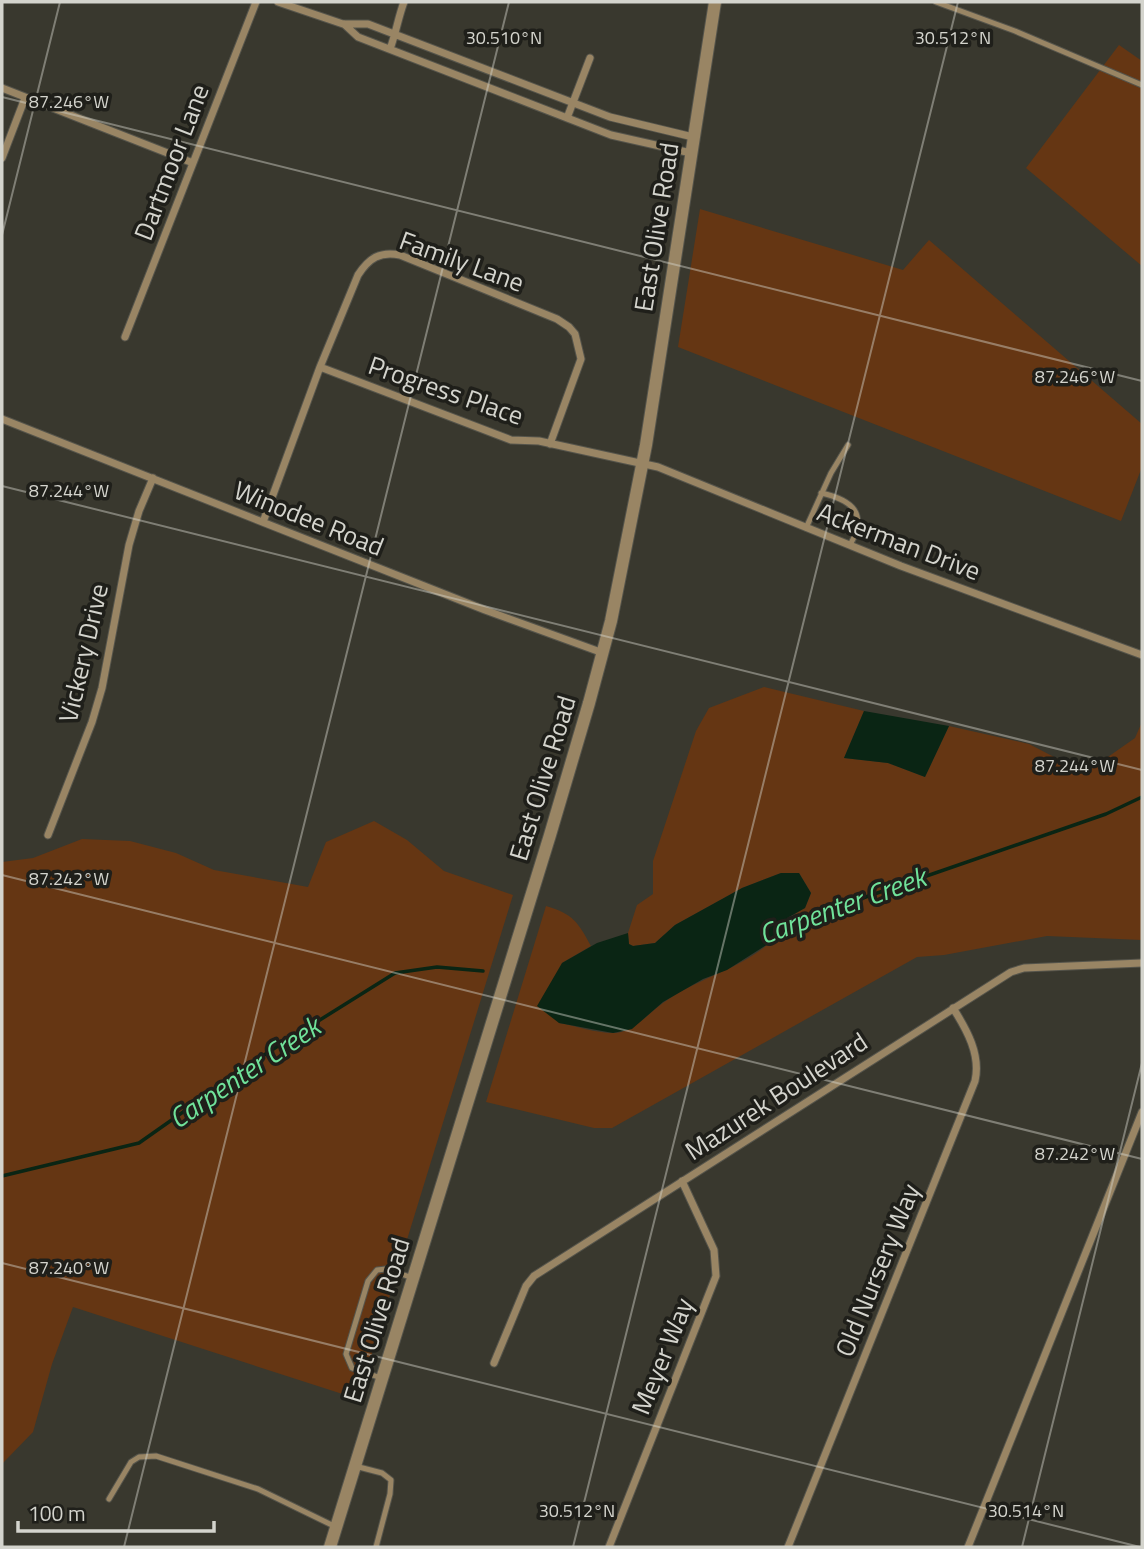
<svg xmlns="http://www.w3.org/2000/svg" width="1144" height="1549" viewBox="0 0 1144 1549" font-family="'Titillium Web',sans-serif">
<rect width="100%" height="100%" fill="#39382e"/>
<path fill="#653613" d="M 1119,45 L 1142,61 L 1142,266 L 1026,168 Z
M 700,209 L 903,270 L 929,240 L 1142,424 L 1142,467 L 1121,521 L 678,347 Z
M 764,687 L 864,711 L 844,758 L 888,763 L 925,777 L 949,726 L 1029,744 L 1085,773 L 1135,738 L 1142,722 L 1142,940 L 1047,936 L 944,955 L 917,957 L 612,1128 L 594,1128 L 486,1102 L 546,906 C 573,914 578,922 591,946 L 562,963 L 559,1023 C 576,1026 596,1033 613,1033 C 634,1033 647,1014 663,1003 C 695,979 736,971 767,945 C 783,931 782,920 805,908 L 811,893 L 799,873 L 781,873 L 742,888 L 675,925 L 655,943 L 633,946 L 629,944 L 628,933 L 637,905 L 653,894 L 653,861 L 696,731 L 709,708 Z
M 374,821 L 407,840 L 444,871 L 513,895 L 358,1399 L 73,1307 L 52,1364 L 33,1432 L 2,1464 L 2,862 L 33,858 L 82,839 L 130,841 L 176,853 L 214,870 L 308,887 L 326,842 Z"/>
<path fill="#0a2514" d="M 864,711 L 949,726 L 925,777 L 888,763 L 844,758 Z
M 781,873 L 799,873 L 811,893 L 805,908 L 789,917 L 768,944 L 727,970 L 703,979 L 663,1002 L 632,1029 L 613,1033 L 559,1023 L 537,1006 L 562,963 L 597,943 L 628,933 L 629,944 L 633,946 L 655,943 L 675,925 L 742,888 Z"/>
<g fill="none" stroke-linecap="round" stroke-linejoin="round">
<path stroke="#0a2514" stroke-width="3.5" d="M 779,927 L 1106,814 L 1142,797
M 2,1176 L 139,1143 L 267,1053 L 395,973 L 437,967 L 483,971"/>
<g stroke="#55544b" stroke-width="7">
<path id="service" d="M 936,2 L 1015,31 L 1142,85
M 821,493 C 853,500 868,514 850,545
M 806,528 L 831,473 L 848,445
M 381,1378 L 352,1368 L 346,1354 L 368,1281 L 377,1270 L 386,1269 L 413,1278
M 355,1466 L 382,1473 L 391,1480 L 390,1494 L 376,1547
M 109,1499 L 131,1462 L 139,1457 L 156,1456 L 258,1489 L 336,1527"/>
</g>
<g stroke="#55544b" stroke-width="9">
<path id="minor" d="M 278,2 L 343,24 L 368,24 L 610,117 L 693,137
M 344,24 L 358,37 L 611,135 L 691,153
M 390,49 C 396,33 398,18 404,2
M 2,88 L 193,163
M 567,118 L 590,58
M 2,158 L 25,98
M 125,337 L 256,2
M 320,367 L 511,440 L 539,441 L 658,467 L 901,566 L 1142,655
M 2,419 L 485,610 L 603,653
M 263,522 L 320,367 L 358,275 C 369,258 380,251 400,255 L 557,319 L 569,327 L 575,334 L 581,359 L 550,444
M 48,835 L 92,722 L 102,688 L 129,545 L 139,511 L 153,478
M 494,1363 L 526,1286 L 534,1276 L 1011,972 L 1024,968 L 1142,963
M 609,1547 L 716,1276 L 714,1250 L 682,1181
M 788,1547 L 975,1081 C 981,1055 967,1030 953,1008
M 968,1547 L 1142,1112"/>
</g>
<g stroke="#55544b" stroke-width="14">
<path id="tertiary" d="M 330,1547 L 550,835 L 589,703 L 611,621 L 646,445 L 715,2"/>
</g>
<use href="#service" stroke="#998564" stroke-width="5"/>
<use href="#minor" stroke="#998564" stroke-width="7"/>
<use href="#tertiary" stroke="#998564" stroke-width="12"/>
</g>
<path fill="none" stroke="#d4d4cd" stroke-width="2" stroke-opacity="0.45" d="M 2,97 L 1142,381M 2,235 L 60,2M 2,486 L 1142,770M 2,875 L 1142,1159M 2,1263 L 1140,1547M 124,1547 L 509,2M 573,1547 L 958,2M 1022,1547 L 1142,1063"/>
<g text-anchor="middle" dominant-baseline="central" stroke-width="7" stroke-linejoin="round" paint-order="stroke">
<g font-size="26" fill="#d4d4cd" stroke="#1f1f1a">
<text transform="translate(171 162) rotate(-69)">Dartmoor Lane</text>
<text transform="translate(656 227) rotate(-81)">East Olive Road</text>
<text transform="translate(462 261) rotate(20)">Family Lane</text>
<text transform="translate(446 390) rotate(19)">Progress Place</text>
<text transform="translate(309 518) rotate(22)">Winodee Road</text>
<text transform="translate(899 541) rotate(21)">Ackerman Drive</text>
<text transform="translate(83 653) rotate(-77)">Vickery Drive</text>
<text transform="translate(542 778) rotate(-73)">East Olive Road</text>
<text transform="translate(776 1096) rotate(-33)">Mazurek Boulevard</text>
<text transform="translate(877 1270) rotate(-68)">Old Nursery Way</text>
<text transform="translate(376 1320) rotate(-73)">East Olive Road</text>
<text transform="translate(662 1356) rotate(-68)">Meyer Way</text>
</g>
<g font-size="28" font-style="italic" fill="#70e29a" stroke="#1f1f1a">
<text transform="translate(842 905) rotate(-20)">Carpenter Creek</text>
<text transform="translate(244 1072) rotate(-34)">Carpenter Creek</text>
</g>
</g>
<g font-size="18" text-anchor="middle" fill="#d4d4cd" stroke="#1f1f1a" stroke-width="7" stroke-linejoin="round" paint-order="stroke">
<text x="504" y="44">30.510°N</text>
<text x="953" y="44">30.512°N</text>
<text x="69" y="108">87.246°W</text>
<text x="1075" y="383">87.246°W</text>
<text x="69" y="497">87.244°W</text>
<text x="1075" y="772">87.244°W</text>
<text x="69" y="885">87.242°W</text>
<text x="1075" y="1160">87.242°W</text>
<text x="69" y="1274">87.240°W</text>
<text x="577" y="1517">30.512°N</text>
<text x="1026" y="1517">30.514°N</text>
</g>
<rect width="1144" height="1549" fill="none" stroke="#d4d4cd" stroke-width="7"/>
<path d="M18 1521v10h196v-10" fill="none" stroke="#d4d4cd" stroke-width="3.5"/>
<text x="28" y="1521" font-size="21" fill="#d4d4cd" stroke="#1f1f1a" stroke-width="5" paint-order="stroke">100 m</text>
</svg>
